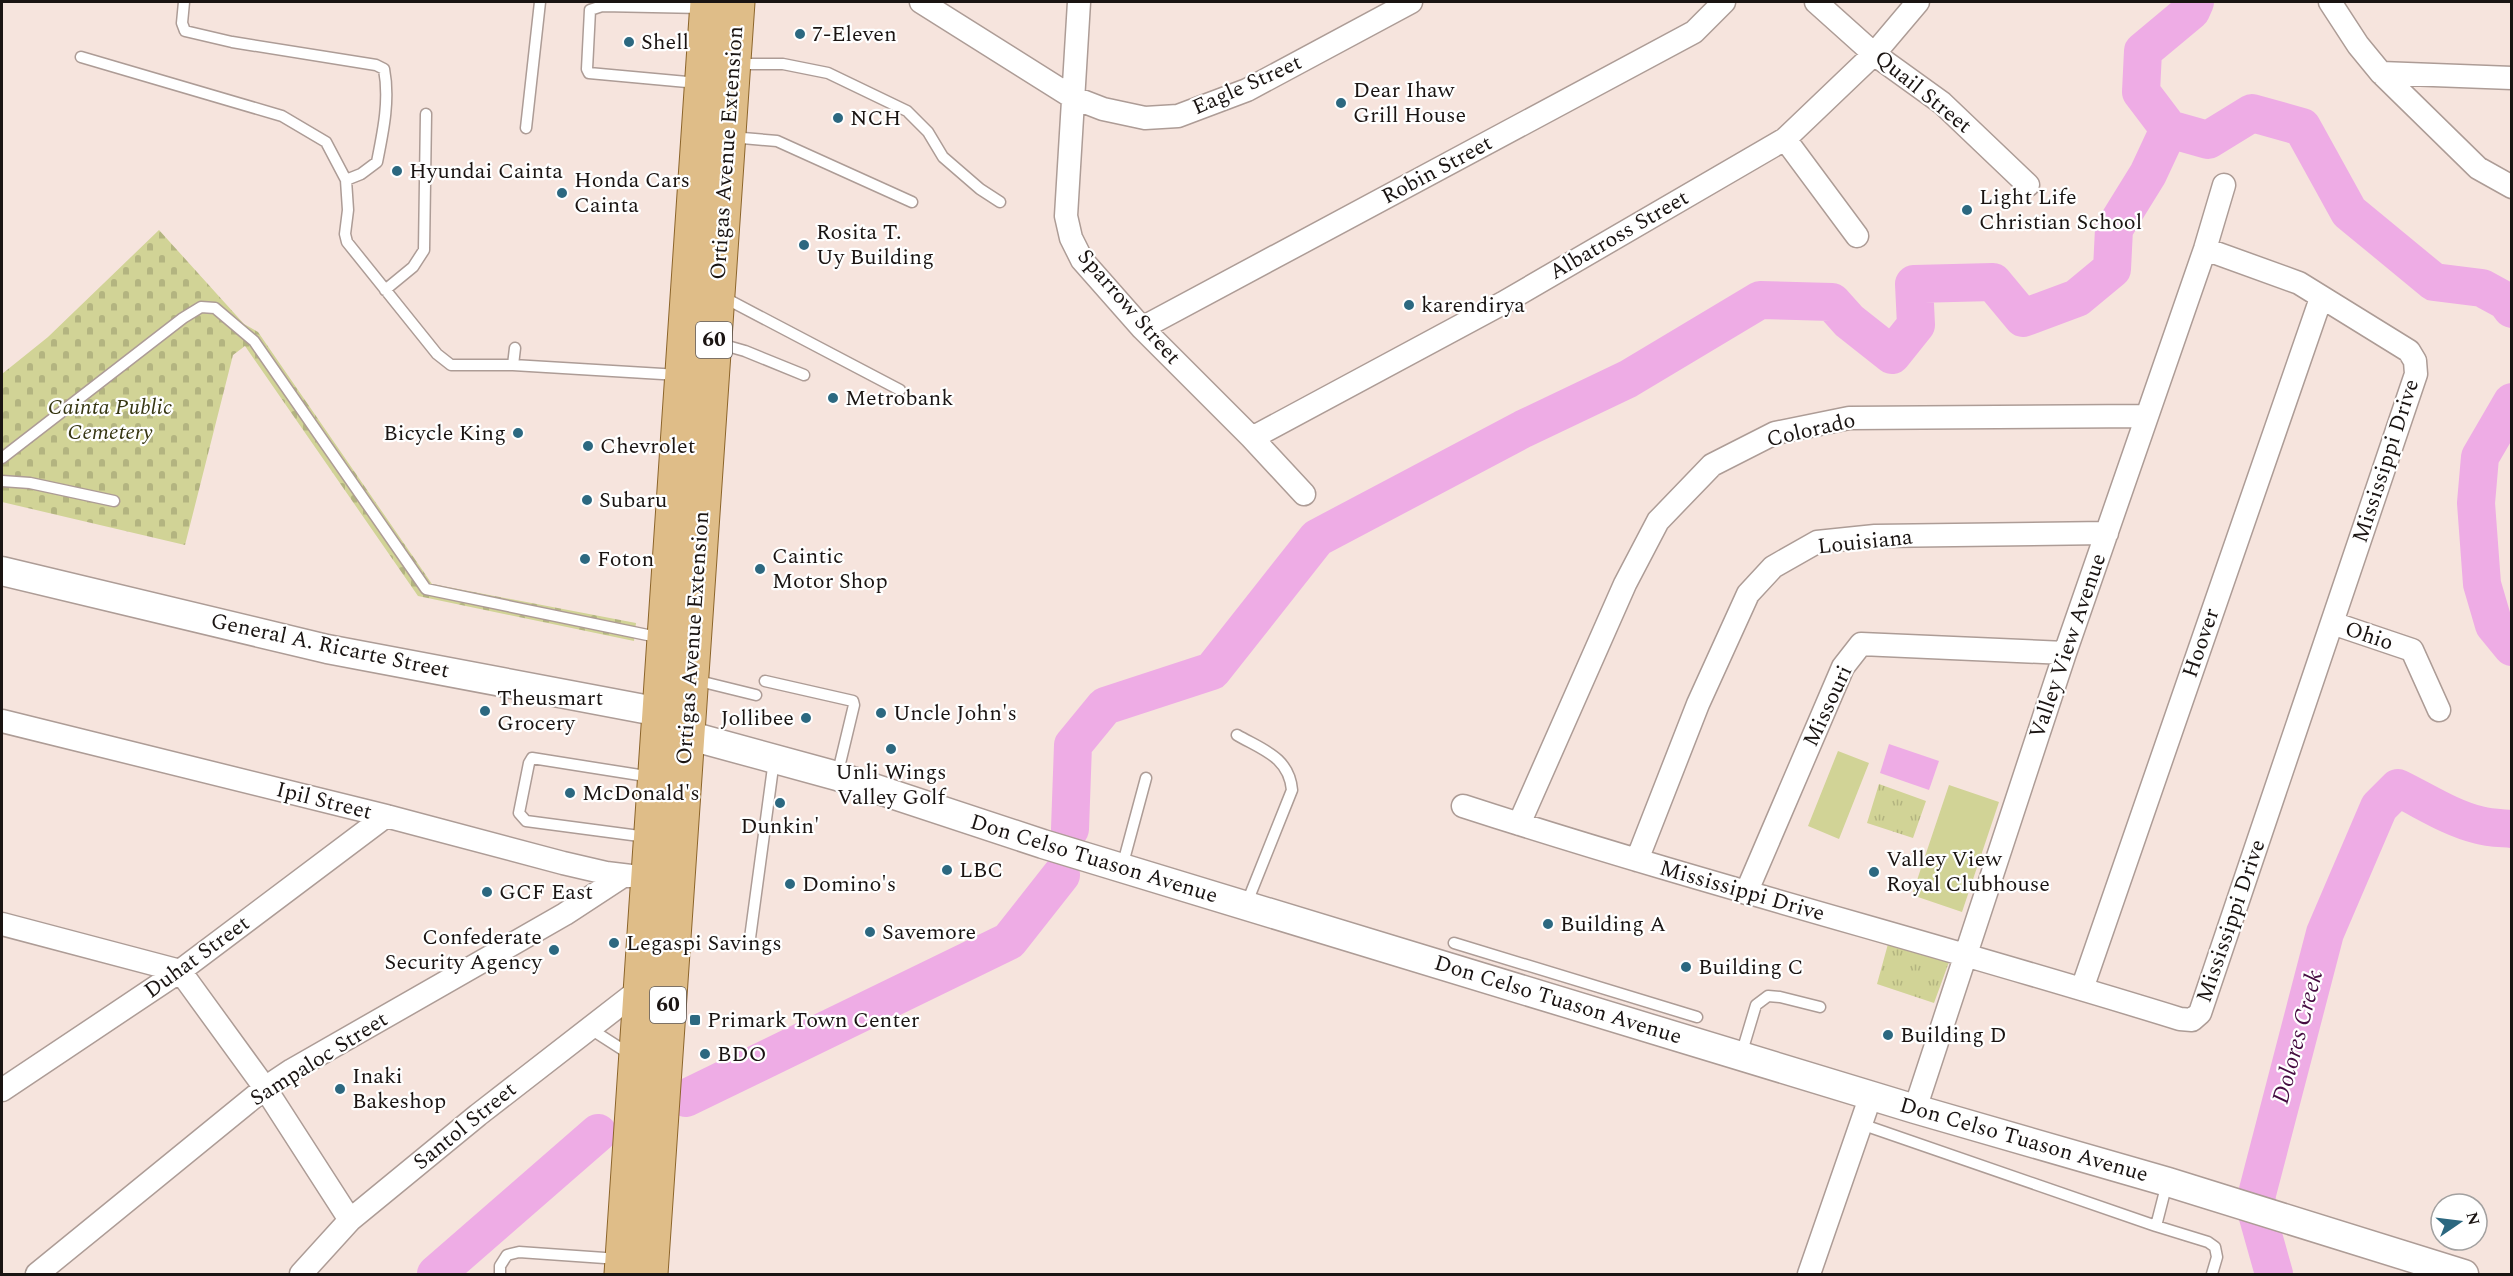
<svg xmlns="http://www.w3.org/2000/svg" width="2513" height="1276" viewBox="0 0 2513 1276" font-family="Spectral,serif">
<defs>
<pattern id="grass-tufts" width="24" height="20" patternUnits="userSpaceOnUse" patternTransform="scale(1.5)"><rect width="24" height="20" fill="#d1d396"/><path d="M3 7l-1-3M5 7V3M7 7l1-3M15 17l-1-3M17 17v-4M19 17l1-3" fill="none" stroke="#b3b480"/></pattern>
<pattern id="cemetery-stones" width="16" height="16" patternUnits="userSpaceOnUse" patternTransform="scale(1.5)"><rect width="16" height="16" fill="#d1d396"/><path d="M2 7V4a2 2 0 0 1 4 0v3zM10 15v-3a2 2 0 0 1 4 0v3z" fill="#b3b480"/></pattern>
</defs>
<rect width="100%" height="100%" fill="#f6e4dd"/>
<path fill="url(#grass-tufts)" d="M 1879,784 L 1926,801 L 1913,838 L 1867,823 Z
M 1888,944 L 1949,962 L 1934,1003 L 1877,984 Z"/>
<path fill="url(#cemetery-stones)" d="M 159,230 L 244,324 L 258,332 L 432,584 L 636,623 L 634,641 L 418,596 L 245,346 L 233,355 L 185,545 L 2,502 L 2,374 L 48,337 Z"/>
<path fill="#d1d396" d="M 1838,751 L 1869,763 L 1839,839 L 1808,826 Z
M 1949,785 L 1999,802 L 1962,912 L 1912,895 Z"/>
<path fill="#eeace5" d="M 1889,744 L 1939,761 L 1929,790 L 1880,773 Z"/>
<g fill="none" stroke-linecap="round" stroke-linejoin="round">
<path stroke="#eeace5" stroke-width="38" d="M 2195,2 L 2191,11 L 2143,51 L 2141,92 L 2169,129 L 2208,140 L 2252,113 L 2302,127 L 2349,212 L 2434,282 L 2482,288 L 2506,301 L 2512,309
M 2512,402 L 2480,457 L 2476,503 L 2482,584 L 2494,625 L 2512,647
M 1070,829 L 1073,745 L 1105,706 L 1212,671 L 1317,538 L 1523,429 L 1628,379 L 1760,300 L 1832,302 L 1849,321 L 1892,355 L 1916,325 L 1914,284 L 1993,282 L 2023,318 L 2077,298 L 2112,269 L 2114,229 L 2148,174 L 2169,129
M 686,1098 L 1009,941 L 1061,875
M 436,1274 L 598,1133
M 2274,1274 L 2256,1210 L 2257,1194 L 2325,933 L 2379,807 L 2398,788 C 2425,801 2450,818 2479,825 C 2489,828 2501,828 2512,829"/>
<g stroke="#ad9c96" stroke-width="13">
<path id="service" d="M 184,2 L 182,23 L 185,31 L 232,42 L 376,65 L 384,69 C 390,100 383,132 377,162 L 361,174 L 346,180
M 81,57 L 282,116 L 326,142 L 346,180 L 348,210 L 345,234 L 347,242 L 437,354 L 451,365 L 513,365 L 679,375
M 737,64 L 783,64 L 828,73 L 907,111 L 928,132 L 943,157 L 980,189 L 1000,202
M 698,83 L 589,73 L 587,69 L 590,10 L 602,6 L 703,8
M 526,128 L 540,2
M 731,137 L 777,141 L 912,202
M 385,290 L 413,267 L 424,250 L 426,114
M 723,297 L 900,390
M 717,343 L 745,351 L 804,375
M 513,365 L 515,348
M 2,458 L 183,318 L 201,307 L 215,308 L 254,341 L 426,589 L 662,638
M 2,481 L 30,483 L 114,501
M 695,680 L 756,695
M 765,681 L 853,701 L 854,705 L 837,776
M 1237,735 C 1263,750 1289,757 1292,790 L 1246,905
M 647,837 L 526,821 L 519,813 L 529,763 L 532,758 L 652,777
M 1122,867 L 1146,778
M 750,938 L 774,760
M 1454,943 L 1697,1017
M 589,1028 L 631,1055
M 1741,1055 L 1756,1005 L 1768,996 L 1780,997 L 1820,1007
M 1861,1124 L 2156,1226 L 2208,1242 L 2215,1247 L 2217,1257 L 2212,1274
M 2156,1226 L 2167,1183
M 500,1274 L 500,1266 L 507,1255 L 519,1252 L 619,1259"/>
</g>
<g stroke="#ad9c96" stroke-width="25">
<path id="minor" d="M 921,2 L 1072,97 L 1103,109 L 1145,118 L 1178,116 L 1247,90 L 1411,2
M 1079,2 L 1066,216 L 1071,238 L 1082,260 L 1142,328 L 1252,438 L 1304,494
M 1816,2 L 1874,54 L 1942,103 L 2028,185
M 2330,2 L 2358,45 L 2381,73 L 2478,168 L 2512,187
M 2381,73 L 2512,78
M 1785,139 L 1857,236
M 1142,328 L 1694,32 L 1724,2
M 1252,438 L 1503,303 L 1785,139 L 1874,54 L 1918,2
M 2332,623 L 2412,650 L 2439,710
M 2,721 L 386,816 L 563,863 L 606,873 L 631,876
M 1463,806 C 1700,883 1942,945 2180,1019 L 2192,1020 L 2200,1013 L 2416,374 L 2415,361 L 2409,351 L 2299,283 L 2205,249
M 1519,824 L 1625,584 L 1658,521 L 1712,465 L 1775,433 L 1849,418 L 2147,416
M 1637,860 L 1698,704 L 1748,594 L 1773,567 L 1817,542 L 1875,536 L 2107,533
M 1746,893 L 1843,667 L 1861,644 L 2065,653
M 2,924 L 180,971 L 265,1088 L 350,1220
M 2082,989 L 2321,298
M 2,1090 L 180,971 L 386,816
M 1915,1109 L 2065,653 L 2205,249 L 2224,185
M 37,1274 L 265,1088 L 292,1070 L 565,914 L 623,876
M 301,1274 L 350,1220 L 478,1115 L 639,990
M 1809,1274 L 1871,1095"/>
</g>
<g stroke="#ad9c96" stroke-width="31">
<path id="tertiary" d="M 2,571 L 327,649 L 660,712 L 687,735 L 837,776 L 1043,844 L 1915,1109 L 2168,1182 L 2464,1274"/>
</g>
<g stroke="#8c652b" stroke-width="35">
<path id="primary" d="M 621,1274 L 707,2
M 651,1274 L 738,2"/>
</g>
<use href="#service" stroke="#fff" stroke-width="10"/>
<use href="#minor" stroke="#fff" stroke-width="22"/>
<use href="#tertiary" stroke="#fff" stroke-width="28"/>
<use href="#primary" stroke="#dfbd88" stroke-width="33"/>
</g>
<g fill="#2c6880" stroke="#fff" stroke-width="2">
<circle cx="800" cy="34" r="6"/>
<circle cx="629" cy="42" r="6"/>
<circle cx="1341" cy="103" r="6"/>
<circle cx="838" cy="118" r="6"/>
<circle cx="397" cy="171" r="6"/>
<circle cx="562" cy="193" r="6"/>
<circle cx="1967" cy="210" r="6"/>
<circle cx="804" cy="245" r="6"/>
<circle cx="1409" cy="305" r="6"/>
<circle cx="833" cy="398" r="6"/>
<circle cx="518" cy="433" r="6"/>
<circle cx="588" cy="446" r="6"/>
<circle cx="587" cy="500" r="6"/>
<circle cx="585" cy="559" r="6"/>
<circle cx="760" cy="569" r="6"/>
<circle cx="485" cy="711" r="6"/>
<circle cx="881" cy="713" r="6"/>
<circle cx="806" cy="718" r="6"/>
<circle cx="891" cy="749" r="6"/>
<circle cx="570" cy="793" r="6"/>
<circle cx="780" cy="803" r="6"/>
<circle cx="947" cy="870" r="6"/>
<circle cx="1874" cy="872" r="6"/>
<circle cx="790" cy="884" r="6"/>
<circle cx="487" cy="892" r="6"/>
<circle cx="1548" cy="924" r="6"/>
<circle cx="870" cy="932" r="6"/>
<circle cx="614" cy="943" r="6"/>
<circle cx="554" cy="950" r="6"/>
<circle cx="1686" cy="967" r="6"/>
<rect x="689" y="1014" width="12" height="12" rx="3"/>
<circle cx="1888" cy="1035" r="6"/>
<circle cx="705" cy="1054" r="6"/>
<circle cx="340" cy="1089" r="6"/>
</g>
<g text-anchor="middle" dominant-baseline="central" stroke-width="4.5" stroke-linejoin="round" paint-order="stroke">
<g fill="#fff" stroke="#5f5a59" stroke-width="1.5">
<rect x="696" y="322" width="36" height="36" rx="4.5"/>
<rect x="650" y="987" width="36" height="36" rx="4.5"/>
</g>
<g font-size="21" font-weight="bold" fill="#1a1412">
<text x="714" y="340">60</text>
<text x="668" y="1005">60</text>
</g>
<g font-size="22" fill="#1a1412" stroke="#fff" text-anchor="start">
<text x="812" y="34">7-Eleven</text>
<text x="641" y="42">Shell</text>
<text x="1353" y="90">Dear Ihaw<tspan x="1353" dy="25">Grill House</tspan></text>
<text x="850" y="118">NCH</text>
<text x="409" y="171">Hyundai Cainta</text>
<text x="574" y="180">Honda Cars<tspan x="574" dy="25">Cainta</tspan></text>
<text x="1979" y="197">Light Life<tspan x="1979" dy="25">Christian School</tspan></text>
<text x="816" y="232">Rosita T.<tspan x="816" dy="25">Uy Building</tspan></text>
<text x="1421" y="305">karendirya</text>
<text x="845" y="398">Metrobank</text>
<text x="506" y="433" text-anchor="end">Bicycle King</text>
<text x="600" y="446">Chevrolet</text>
<text x="599" y="500">Subaru</text>
<text x="772" y="556">Caintic<tspan x="772" dy="25">Motor Shop</tspan></text>
<text x="597" y="559">Foton</text>
<text x="497" y="698">Theusmart<tspan x="497" dy="25">Grocery</tspan></text>
<text x="893" y="713">Uncle John's</text>
<text x="794" y="718" text-anchor="end">Jollibee</text>
<text x="891" y="772" text-anchor="middle">Unli Wings<tspan x="891" dy="25">Valley Golf</tspan></text>
<text x="582" y="793">McDonald's</text>
<text x="780" y="826" text-anchor="middle">Dunkin'</text>
<text x="1886" y="859">Valley View<tspan x="1886" dy="25">Royal Clubhouse</tspan></text>
<text x="959" y="870">LBC</text>
<text x="802" y="884">Domino's</text>
<text x="499" y="892">GCF East</text>
<text x="1560" y="924">Building A</text>
<text x="882" y="932">Savemore</text>
<text x="542" y="937" text-anchor="end">Confederate<tspan x="542" dy="25">Security Agency</tspan></text>
<text x="626" y="943">Legaspi Savings</text>
<text x="1698" y="967">Building C</text>
<text x="707" y="1020">Primark Town Center</text>
<text x="1900" y="1035">Building D</text>
<text x="717" y="1054">BDO</text>
<text x="352" y="1076">Inaki<tspan x="352" dy="25">Bakeshop</tspan></text>
</g>
<g font-size="22" fill="#1a1412" stroke="#fff">
<text transform="translate(1247 85) rotate(-24)">Eagle Street</text>
<text transform="translate(1923 92) rotate(39)">Quail Street</text>
<text transform="translate(727 153) rotate(-86)">Ortigas Avenue Extension</text>
<text transform="translate(1437 170) rotate(-28)">Robin Street</text>
<text transform="translate(1619 235) rotate(-30)">Albatross Street</text>
<text transform="translate(1129 307) rotate(49)">Sparrow Street</text>
<text transform="translate(1811 430) rotate(-13)">Colorado</text>
<text transform="translate(2386 461) rotate(-72)">Mississippi Drive</text>
<text transform="translate(1865 542) rotate(-6)">Louisiana</text>
<text transform="translate(2369 636) rotate(19)">Ohio</text>
<text transform="translate(693 638) rotate(-86)">Ortigas Avenue Extension</text>
<text transform="translate(2201 643) rotate(-71)">Hoover</text>
<text transform="translate(330 646) rotate(12)">General A. Ricarte Street</text>
<text transform="translate(2068 646) rotate(-71)">Valley View Avenue</text>
<text transform="translate(1828 706) rotate(-65)">Missouri</text>
<text transform="translate(324 801) rotate(14)">Ipil Street</text>
<text transform="translate(1094 859) rotate(17)">Don Celso Tuason Avenue</text>
<text transform="translate(1742 891) rotate(16)">Mississippi Drive</text>
<text transform="translate(2231 921) rotate(-71)">Mississippi Drive</text>
<text transform="translate(197 957) rotate(-36)">Duhat Street</text>
<text transform="translate(1558 1000) rotate(17)">Don Celso Tuason Avenue</text>
<text transform="translate(319 1059) rotate(-32)">Sampaloc Street</text>
<text transform="translate(465 1126) rotate(-39)">Santol Street</text>
<text transform="translate(2024 1140) rotate(16)">Don Celso Tuason Avenue</text>
</g>
<g font-size="22" font-style="italic" fill="#363612" stroke="#fff">
<text x="110" y="407">Cainta Public<tspan x="110" dy="25">Cemetery</tspan></text>
</g>
<g font-size="24" font-style="italic" fill="#450c41" stroke="#fff">
<text transform="translate(2298 1037) rotate(-75)">Dolores Creek</text>
</g>
</g>
<rect width="2513" height="1276" fill="none" stroke="#1a1412" stroke-width="6"/>
<g transform="translate(2459 1222) rotate(76)"><circle r="28" fill="#ffffff" stroke="#a3a1a0" stroke-width="1.5"/>
<path d="M0-4.5L10 22L0 15L-10 22Z" fill="#2c6880"/>
<text y="-9" font-size="16" font-weight="bold" text-anchor="middle" fill="#1a1412">N</text>
</g>
</svg>
